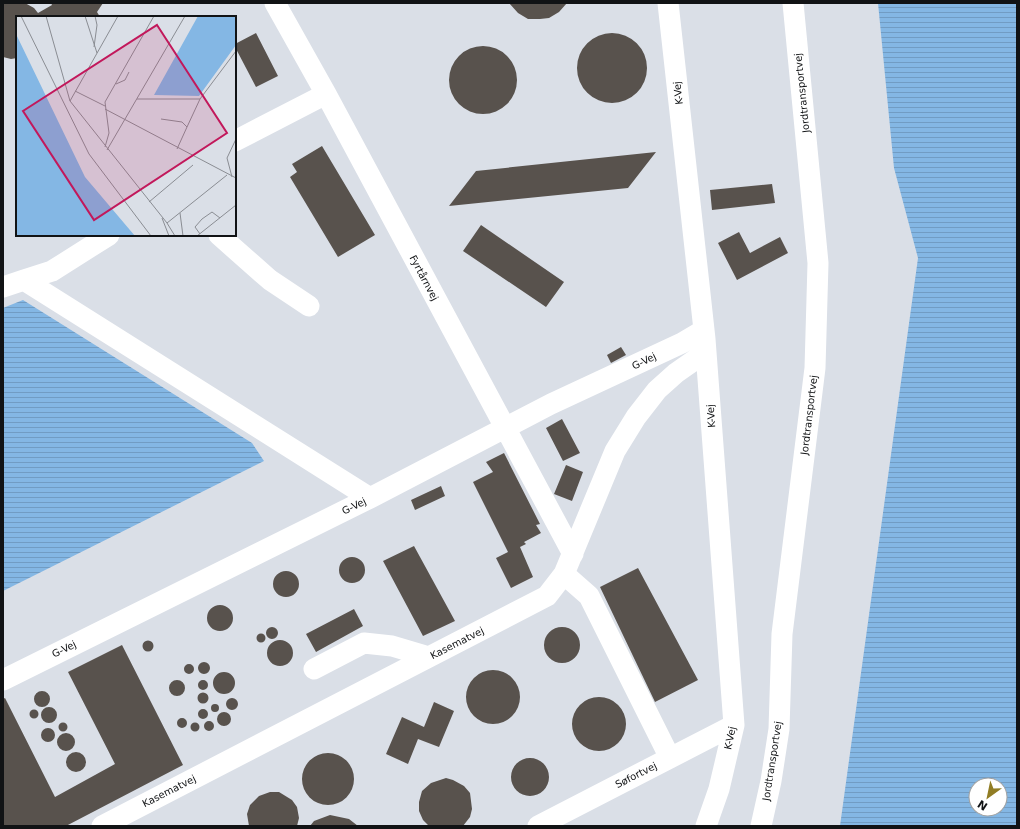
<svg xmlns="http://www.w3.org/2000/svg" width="1020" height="829" viewBox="0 0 1020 829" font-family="'DejaVu Sans',sans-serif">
<defs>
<pattern id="water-rules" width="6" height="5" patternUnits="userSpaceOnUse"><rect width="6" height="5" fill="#84b7e4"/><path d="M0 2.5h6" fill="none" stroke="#719cc3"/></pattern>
</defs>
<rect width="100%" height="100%" fill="#dadfe7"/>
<path fill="url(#water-rules)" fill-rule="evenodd" d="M 878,3 L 1017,3 L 1017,826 L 840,826 L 918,258 L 894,168 ZM 976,785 L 1000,785 L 1000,809 L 976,809 Z
M 23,300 L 252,443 L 264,461 L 3,591 L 3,308 Z"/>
<path fill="#58524d" d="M 3,3 L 25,3 L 34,8 L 38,13 L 52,5 L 51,3 L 103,3 L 97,12 L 100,17 L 17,17 L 17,58 L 11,59 L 3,57 Z
M 509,3 L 567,3 L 559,12 L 549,18 L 540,19 L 528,19 L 518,13 Z
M 256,33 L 278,76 L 256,87 L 235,47 L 235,44 Z
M577 68a35 35 0 1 1 70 0a35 35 0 1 1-70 0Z
M449 80a34 34 0 1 1 68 0a34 34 0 1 1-68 0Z
M 322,146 L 375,235 L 338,257 L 290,177 L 297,172 L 292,164 Z
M 656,152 L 628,188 L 449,206 L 476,171 Z
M 772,184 L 775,203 L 712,210 L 710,190 Z
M 481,225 L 564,282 L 546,307 L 463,251 Z
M 739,232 L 750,253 L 780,237 L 788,253 L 737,280 L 718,243 Z
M 621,347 L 626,355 L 611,363 L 607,355 Z
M 562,419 L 580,453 L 563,461 L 546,428 Z
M 504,453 L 540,524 L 536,525 L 541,533 L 524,542 L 526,544 L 520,547 L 533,577 L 511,588 L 496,558 L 508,552 L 473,482 L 493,472 L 486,462 Z
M 566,465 L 583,472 L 572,501 L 554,494 Z
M 441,486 L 445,496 L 415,510 L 411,500 Z
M 414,546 L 455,621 L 423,636 L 383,561 Z
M339 570a13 13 0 1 1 26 0a13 13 0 1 1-26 0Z
M 638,568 L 698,680 L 655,702 L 600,587 Z
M273 584a13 13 0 1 1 26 0a13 13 0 1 1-26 0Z
M207 618a13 13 0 1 1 26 0a13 13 0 1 1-26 0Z
M 354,609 L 363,626 L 316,652 L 306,634 Z
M544 645a18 18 0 1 1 36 0a18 18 0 1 1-36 0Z
M266 633a6 6 0 1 1 12 0a6 6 0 1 1-12 0Z
M256.5 638a4.5 4.5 0 1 1 9 0a4.5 4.5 0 1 1-9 0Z
M267 653a13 13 0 1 1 26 0a13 13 0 1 1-26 0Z
M142.5 646a5.5 5.5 0 1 1 11 0a5.5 5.5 0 1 1-11 0Z
M 122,645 L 183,765 L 66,826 L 3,826 L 3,699 L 5,698 L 55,797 L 115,764 L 68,672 Z
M198 668a6 6 0 1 1 12 0a6 6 0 1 1-12 0Z
M184 669a5 5 0 1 1 10 0a5 5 0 1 1-10 0Z
M466 697a27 27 0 1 1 54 0a27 27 0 1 1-54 0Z
M213 683a11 11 0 1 1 22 0a11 11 0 1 1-22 0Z
M198 685a5 5 0 1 1 10 0a5 5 0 1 1-10 0Z
M169 688a8 8 0 1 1 16 0a8 8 0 1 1-16 0Z
M34 699a8 8 0 1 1 16 0a8 8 0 1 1-16 0Z
M197.5 698a5.5 5.5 0 1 1 11 0a5.5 5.5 0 1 1-11 0Z
M572 724a27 27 0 1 1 54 0a27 27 0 1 1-54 0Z
M226 704a6 6 0 1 1 12 0a6 6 0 1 1-12 0Z
M 434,702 L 454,711 L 439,747 L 418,739 L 408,764 L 386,754 L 402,717 L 424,727 Z
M211 708a4 4 0 1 1 8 0a4 4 0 1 1-8 0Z
M41 715a8 8 0 1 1 16 0a8 8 0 1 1-16 0Z
M198 714a5 5 0 1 1 10 0a5 5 0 1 1-10 0Z
M29.5 714a4.5 4.5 0 1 1 9 0a4.5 4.5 0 1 1-9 0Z
M217 719a7 7 0 1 1 14 0a7 7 0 1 1-14 0Z
M177 723a5 5 0 1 1 10 0a5 5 0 1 1-10 0Z
M204 726a5 5 0 1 1 10 0a5 5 0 1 1-10 0Z
M190.5 727a4.5 4.5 0 1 1 9 0a4.5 4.5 0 1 1-9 0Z
M58.5 727a4.5 4.5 0 1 1 9 0a4.5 4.5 0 1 1-9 0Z
M41 735a7 7 0 1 1 14 0a7 7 0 1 1-14 0Z
M57 742a9 9 0 1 1 18 0a9 9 0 1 1-18 0Z
M66 762a10 10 0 1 1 20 0a10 10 0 1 1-20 0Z
M302 779a26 26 0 1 1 52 0a26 26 0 1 1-52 0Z
M511 777a19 19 0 1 1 38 0a19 19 0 1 1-38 0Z
M 446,778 L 453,780 L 464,786 L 470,793 L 472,809 L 470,817 L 463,826 L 429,826 L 423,820 L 419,811 L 419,802 L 422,791 L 431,783 Z
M 270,792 L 279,792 L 292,800 L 297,807 L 299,818 L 297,826 L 249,826 L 247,814 L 250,805 L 259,796 Z
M 330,815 L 349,819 L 358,826 L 310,826 L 314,821 Z"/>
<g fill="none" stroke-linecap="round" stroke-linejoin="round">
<path stroke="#fff" stroke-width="21" d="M 275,3 L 326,94 L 573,554
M 668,3 L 705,339 L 734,725 L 719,789 L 706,826
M 235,141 L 326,94
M 219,235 L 270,280 L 309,306
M 24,280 L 52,271 L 109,235
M 3,287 L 24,280 L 370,498
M 564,574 L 589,596 L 670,758
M 314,669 L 364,643 L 392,646 L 429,657
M 3,680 L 370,498 L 551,404 L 682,343 L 704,330
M 102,826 L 547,596 L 564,574 L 615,451 L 636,417 L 657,390 L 676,373 L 706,352
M 538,826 L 734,725
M 761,826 L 771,781 L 779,729 L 782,634 L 815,368 L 818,263 L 793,3"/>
</g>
<g text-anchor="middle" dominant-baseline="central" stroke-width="4" stroke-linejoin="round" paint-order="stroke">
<g font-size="10" fill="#111315" stroke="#fff">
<text transform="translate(678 93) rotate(-96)">K-Vej</text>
<text transform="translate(802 93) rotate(-96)">Jordtransportvej</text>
<text transform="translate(424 278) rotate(62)">Fyrtårnvej</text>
<text transform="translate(644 361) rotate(-26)">G-Vej</text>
<text transform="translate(809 415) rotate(-83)">Jordtransportvej</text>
<text transform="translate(711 416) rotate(-94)">K-Vej</text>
<text transform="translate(354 506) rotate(-26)">G-Vej</text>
<text transform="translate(457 643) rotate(-27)">Kasematvej</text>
<text transform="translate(64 649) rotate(-26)">G-Vej</text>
<text transform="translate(730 738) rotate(-78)">K-Vej</text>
<text transform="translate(772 761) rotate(-81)">Jordtransportvej</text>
<text transform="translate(636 775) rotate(-27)">Søfortvej</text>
<text transform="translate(169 791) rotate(-27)">Kasematvej</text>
</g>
</g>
<g transform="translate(16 16)">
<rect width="220" height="220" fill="#dadfe7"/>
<path d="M 182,0 L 220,0 L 220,29 L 183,80 L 138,79 ZM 0,18 L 69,161 L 119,220 L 0,220 Z" fill="#84b7e4"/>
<path fill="none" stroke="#8a8d93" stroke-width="1" d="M 5,0 L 73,138 L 135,220M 30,0 L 54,85 L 151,207M 69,0 L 81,37M 78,31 L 81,9 L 79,0M 100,68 L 109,64 L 113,56M 59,75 L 89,90M 121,83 L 184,83 L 220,35M 54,85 L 102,0M 89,93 L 220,162M 145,103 L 166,106 L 171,111 L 161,133M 171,111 L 184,83M 89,131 L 93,117 L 89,86 L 138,0M 91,134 L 169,0M 216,161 L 211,142 L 220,123M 133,186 L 177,149M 164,197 L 167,220M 146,202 L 153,220M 184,218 L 179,211 L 186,203 L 196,196 L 204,202M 159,220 L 151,207 L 211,159M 181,220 L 220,189"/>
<path fill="#c2185b" fill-opacity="0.15" stroke="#c2185b" stroke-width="2" d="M 141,9 L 211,117 L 78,204 L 7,95 Z"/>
<rect width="220" height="220" fill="none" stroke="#111315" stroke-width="2"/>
</g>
<rect width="1020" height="829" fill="none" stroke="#111315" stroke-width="8"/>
<g transform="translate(988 797) rotate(213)"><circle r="19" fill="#ffffff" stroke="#a0a1a1"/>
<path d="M0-3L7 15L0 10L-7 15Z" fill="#917d24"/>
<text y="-6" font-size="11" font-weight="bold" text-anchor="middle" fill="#111315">N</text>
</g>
</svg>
